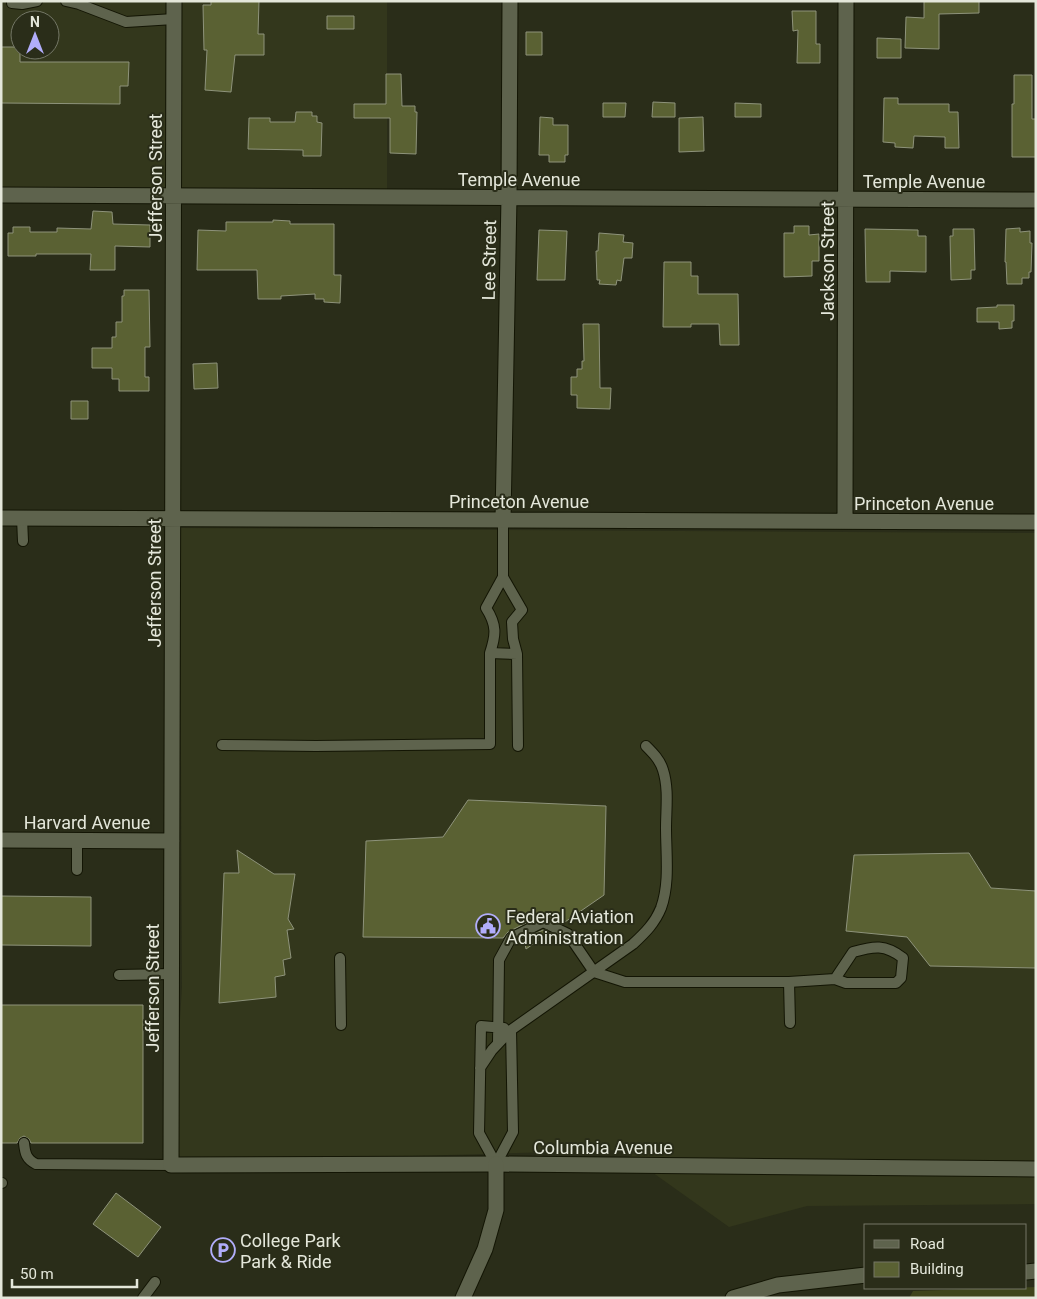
<svg xmlns="http://www.w3.org/2000/svg" width="1037" height="1299" viewBox="0 0 1037 1299" font-family="Roboto,sans-serif">
<rect width="100%" height="100%" fill="#2a2d19"/>
<path fill="#33371c" fill-rule="evenodd" d="M 1,1 L 387,1 L 387,198 L 1,200 ZM 20,20 L 50,20 L 50,50 L 20,50 Z
M 180,528 L 1036,533 L 1036,1204 L 807,1206 L 729,1227 L 621,1150 L 171,1163 L 182,987 Z"/>
<path fill="#3f451b" d="M 1036,1287 L 1036,1298 L 909,1298 L 913,1291 Z"/>
<path fill="#5a6133" stroke="#8e937b" d="M 211,1 L 259,1 L 258,34 L 264,34 L 264,55 L 235,55 L 231,92 L 205,90 L 207,50 L 204,50 L 203,5 L 211,5 Z
M 924,1 L 979,1 L 979,13 L 939,14 L 939,49 L 905,48 L 906,17 L 924,18 Z
M 792,11 L 816,11 L 816,44 L 820,44 L 820,63 L 797,63 L 798,30 L 793,31 Z
M 327,16 L 354,16 L 354,29 L 327,29 Z
M 526,32 L 542,32 L 542,55 L 526,55 Z
M 877,38 L 901,39 L 901,58 L 877,58 Z
M 1,47 L 20,47 L 20,62 L 129,62 L 128,86 L 120,86 L 120,104 L 1,103 Z
M 386,74 L 401,74 L 402,106 L 415,106 L 415,112 L 417,112 L 416,154 L 390,153 L 390,118 L 354,118 L 354,104 L 386,104 Z
M 1014,75 L 1032,75 L 1032,119 L 1036,119 L 1036,157 L 1012,157 L 1012,104 L 1014,104 Z
M 884,98 L 898,98 L 898,104 L 949,104 L 949,112 L 958,112 L 959,148 L 945,148 L 945,137 L 914,136 L 913,148 L 895,147 L 895,143 L 883,142 Z
M 653,102 L 675,103 L 675,117 L 652,117 Z
M 603,103 L 626,103 L 625,117 L 603,117 Z
M 735,103 L 761,104 L 761,117 L 735,117 Z
M 296,112 L 312,112 L 312,116 L 317,116 L 317,122 L 322,123 L 321,156 L 303,156 L 303,150 L 248,149 L 249,118 L 270,118 L 270,122 L 295,122 Z
M 540,117 L 553,118 L 553,125 L 568,125 L 568,155 L 565,155 L 565,162 L 549,162 L 549,155 L 539,155 Z
M 703,117 L 704,151 L 679,152 L 679,118 Z
M 93,211 L 112,212 L 113,224 L 150,225 L 150,247 L 115,246 L 115,270 L 90,270 L 91,254 L 36,254 L 36,256 L 8,256 L 8,233 L 13,233 L 13,227 L 30,227 L 30,232 L 57,232 L 57,228 L 91,229 Z
M 273,220 L 290,221 L 290,224 L 334,224 L 334,275 L 341,275 L 340,303 L 324,302 L 324,299 L 315,299 L 315,294 L 281,296 L 281,299 L 258,299 L 257,270 L 197,270 L 198,230 L 226,231 L 226,222 L 273,222 Z
M 794,226 L 809,226 L 809,235 L 819,234 L 819,261 L 812,261 L 812,276 L 784,277 L 784,233 L 794,233 Z
M 1020,228 L 1020,232 L 1030,231 L 1030,243 L 1032,243 L 1031,272 L 1029,272 L 1029,278 L 1022,278 L 1022,284 L 1007,284 L 1006,262 L 1005,262 L 1006,229 Z
M 865,229 L 918,230 L 918,236 L 926,236 L 926,272 L 890,271 L 890,282 L 866,282 Z
M 953,229 L 974,229 L 975,270 L 971,270 L 971,279 L 951,280 L 950,236 L 953,236 Z
M 539,230 L 567,231 L 565,280 L 537,280 Z
M 599,233 L 624,235 L 623,242 L 633,243 L 632,258 L 624,258 L 621,281 L 617,280 L 616,285 L 599,284 L 600,280 L 597,280 L 596,251 L 598,251 Z
M 664,262 L 691,262 L 691,276 L 698,276 L 698,294 L 738,294 L 739,345 L 720,345 L 719,324 L 691,324 L 691,327 L 663,327 Z
M 124,290 L 149,290 L 150,347 L 145,347 L 145,377 L 149,377 L 149,391 L 119,391 L 119,379 L 112,379 L 112,368 L 92,368 L 92,348 L 112,348 L 112,337 L 116,337 L 116,322 L 122,322 L 122,296 L 124,296 Z
M 997,305 L 1014,305 L 1014,321 L 1012,321 L 1012,328 L 999,329 L 999,322 L 977,322 L 977,308 L 997,307 Z
M 583,324 L 599,324 L 600,388 L 611,388 L 610,409 L 577,408 L 577,395 L 571,395 L 571,377 L 577,377 L 577,369 L 582,369 L 582,361 L 584,361 Z
M 217,363 L 218,388 L 194,389 L 193,364 Z
M 71,401 L 88,401 L 88,419 L 71,419 Z
M 468,800 L 606,806 L 604,895 L 562,924 L 546,916 L 540,916 L 508,932 L 503,938 L 363,937 L 366,841 L 443,837 Z
M 237,850 L 274,874 L 295,874 L 288,919 L 294,929 L 287,930 L 291,958 L 283,960 L 285,975 L 275,977 L 276,997 L 219,1003 L 224,873 L 239,873 Z
M 969,853 L 991,888 L 1036,891 L 1036,968 L 930,966 L 907,937 L 846,931 L 854,855 Z
M 1,896 L 91,897 L 91,946 L 1,945 Z
M 543,930 L 549,933 L 526,949 L 524,939 Z
M 1,1005 L 143,1005 L 143,1143 L 31,1143 L 29,1139 L 24,1136 L 20,1138 L 17,1143 L 1,1143 Z
M 116,1193 L 161,1227 L 138,1257 L 93,1224 Z"/>
<g fill="none" stroke-linecap="round" stroke-linejoin="round">
<g stroke="#131504" stroke-width="12">
<path id="lane" d="M 12,1 L 12,3 L 22,4 L 37,1
M 66,1 L 79,4 L 126,22 L 174,19
M 22,518 L 23,541
M 503,520 L 503,577 L 522,610 L 512,622 L 513,639 L 517,654 L 518,746
M 490,653 L 517,654
M 222,745 L 316,746 L 490,744 L 490,653 C 496,635 497,625 486,608 L 503,577
M 77,840 L 77,870
M 340,958 L 341,1025
M 119,975 L 171,974
M 789,982 L 790,1023
M 498,1043 L 499,960 L 511,938 L 543,922 L 568,934 L 594,972 L 625,982 L 789,982 L 835,979 L 853,952 C 874,946 885,944 903,958 L 901,978 L 896,983 L 846,983 L 835,979
M 480,1068 L 492,1050 L 511,1030 L 633,944 C 645,933 655,923 661,908 C 670,883 666,854 666,828 C 666,809 669,789 663,770 C 660,760 653,753 646,746
M 24,1143 C 25,1153 26,1159 36,1164 L 171,1165
M 496,1164 L 479,1133 L 481,1026 L 504,1028
M 496,1164 L 513,1132 L 511,1030
M 1,1183 L 2,1183
M 143,1298 L 155,1282"/>
</g>
<g stroke="#131504" stroke-width="17">
<path id="street" d="M 174,1 L 171,1165 L 496,1164 L 1036,1169
M 1,195 L 1036,200
M 1,518 L 1036,522
M 503,520 L 509,197 L 510,1
M 845,521 L 846,1
M 1,840 L 172,841"/>
</g>
<g stroke="#131504" stroke-width="17">
<path id="secondary" d="M 1026,1272 L 1036,1271
M 463,1298 L 485,1249 L 496,1210 L 496,1164
M 733,1298 L 778,1285 L 866,1275"/>
</g>
<use href="#lane" stroke="#5e634d" stroke-width="10"/>
<use href="#street" stroke="#5e634d" stroke-width="15"/>
<use href="#secondary" stroke="#5e634d" stroke-width="15"/>
</g>
<defs>
<g id="civic-ring" transform="scale(1.25)"><circle r="9.5" fill="#2a2d19" stroke="#b1adfa" stroke-width="1.5"/><path d="M-.6-6.5H3V-4.5H.6V-3L4-1V1h2V6H-6V1h2V-1L-.6-3ZM-1.2 2.5V6h2.4V2.5Z" fill="#b1adfa"/></g>
<g id="parking-ring" transform="scale(1.25)"><circle r="9.5" fill="#2a2d19" stroke="#b1adfa" stroke-width="1.5"/><path d="M-3.5-5.5H1a3.5 3.5 0 0 1 0 7H-1V5.5H-3.5ZM-1-3.4V-.6H.8a1.4 1.4 0 0 0 0-2.8Z" fill="#b1adfa"/></g>
</defs>
<g fill-rule="evenodd">
<use href="#civic-ring" x="488" y="926"/>
<use href="#parking-ring" x="223" y="1250"/>
</g>
<g text-anchor="middle" dominant-baseline="central" stroke-width="4" stroke-linejoin="round" paint-order="stroke">
<g font-size="18" fill="#e4e7da" stroke="#2a2d19">
<text transform="translate(155 178) rotate(-90)">Jefferson Street</text>
<text x="519" y="179">Temple Avenue</text>
<text x="924" y="181">Temple Avenue</text>
<text transform="translate(489 260) rotate(-89)">Lee Street</text>
<text transform="translate(827 261) rotate(-90)">Jackson Street</text>
<text x="519" y="501">Princeton Avenue</text>
<text x="924" y="503">Princeton Avenue</text>
<text transform="translate(154 583) rotate(-90)">Jefferson Street</text>
<text x="87" y="822">Harvard Avenue</text>
<text transform="translate(152 988) rotate(-90)">Jefferson Street</text>
<text x="603" y="1147">Columbia Avenue</text>
</g>
<g font-size="18" fill="#e4e7da" stroke="#2a2d19" text-anchor="start">
<text x="506" y="916">Federal Aviation<tspan x="506" dy="21">Administration</tspan></text>
<text x="240" y="1240">College Park<tspan x="240" dy="21">Park &amp; Ride</tspan></text>
</g>
</g>
<rect width="1037" height="1299" fill="none" stroke="#e4e7da" stroke-width="5"/>
<rect x="864" y="1224" width="162" height="65" fill="#2a2d19" stroke="#747766"/>
<rect x="874" y="1240" width="25" height="8" fill="#5e634d" stroke="#747766"/>
<text x="910" y="1249" font-size="15" fill="#e4e7da">Road</text>
<rect x="874" y="1262" width="25" height="15" fill="#5a6133" stroke="#747766"/>
<text x="910" y="1274" font-size="15" fill="#e4e7da">Building</text>
<g transform="translate(35 35)"><circle r="24" fill="#2a2d19" stroke="#747766"/>
<path d="M0-4L9 19L0 12L-9 19Z" fill="#b1adfa"/>
<text y="-8" font-size="14" font-weight="bold" text-anchor="middle" fill="#e4e7da">N</text>
</g>
<path d="M12 1279v8h125v-8" fill="none" stroke="#e4e7da" stroke-width="2.5"/>
<text x="20" y="1279" font-size="15" fill="#e4e7da" stroke="#2a2d19" stroke-width="4" paint-order="stroke">50 m</text>
</svg>
